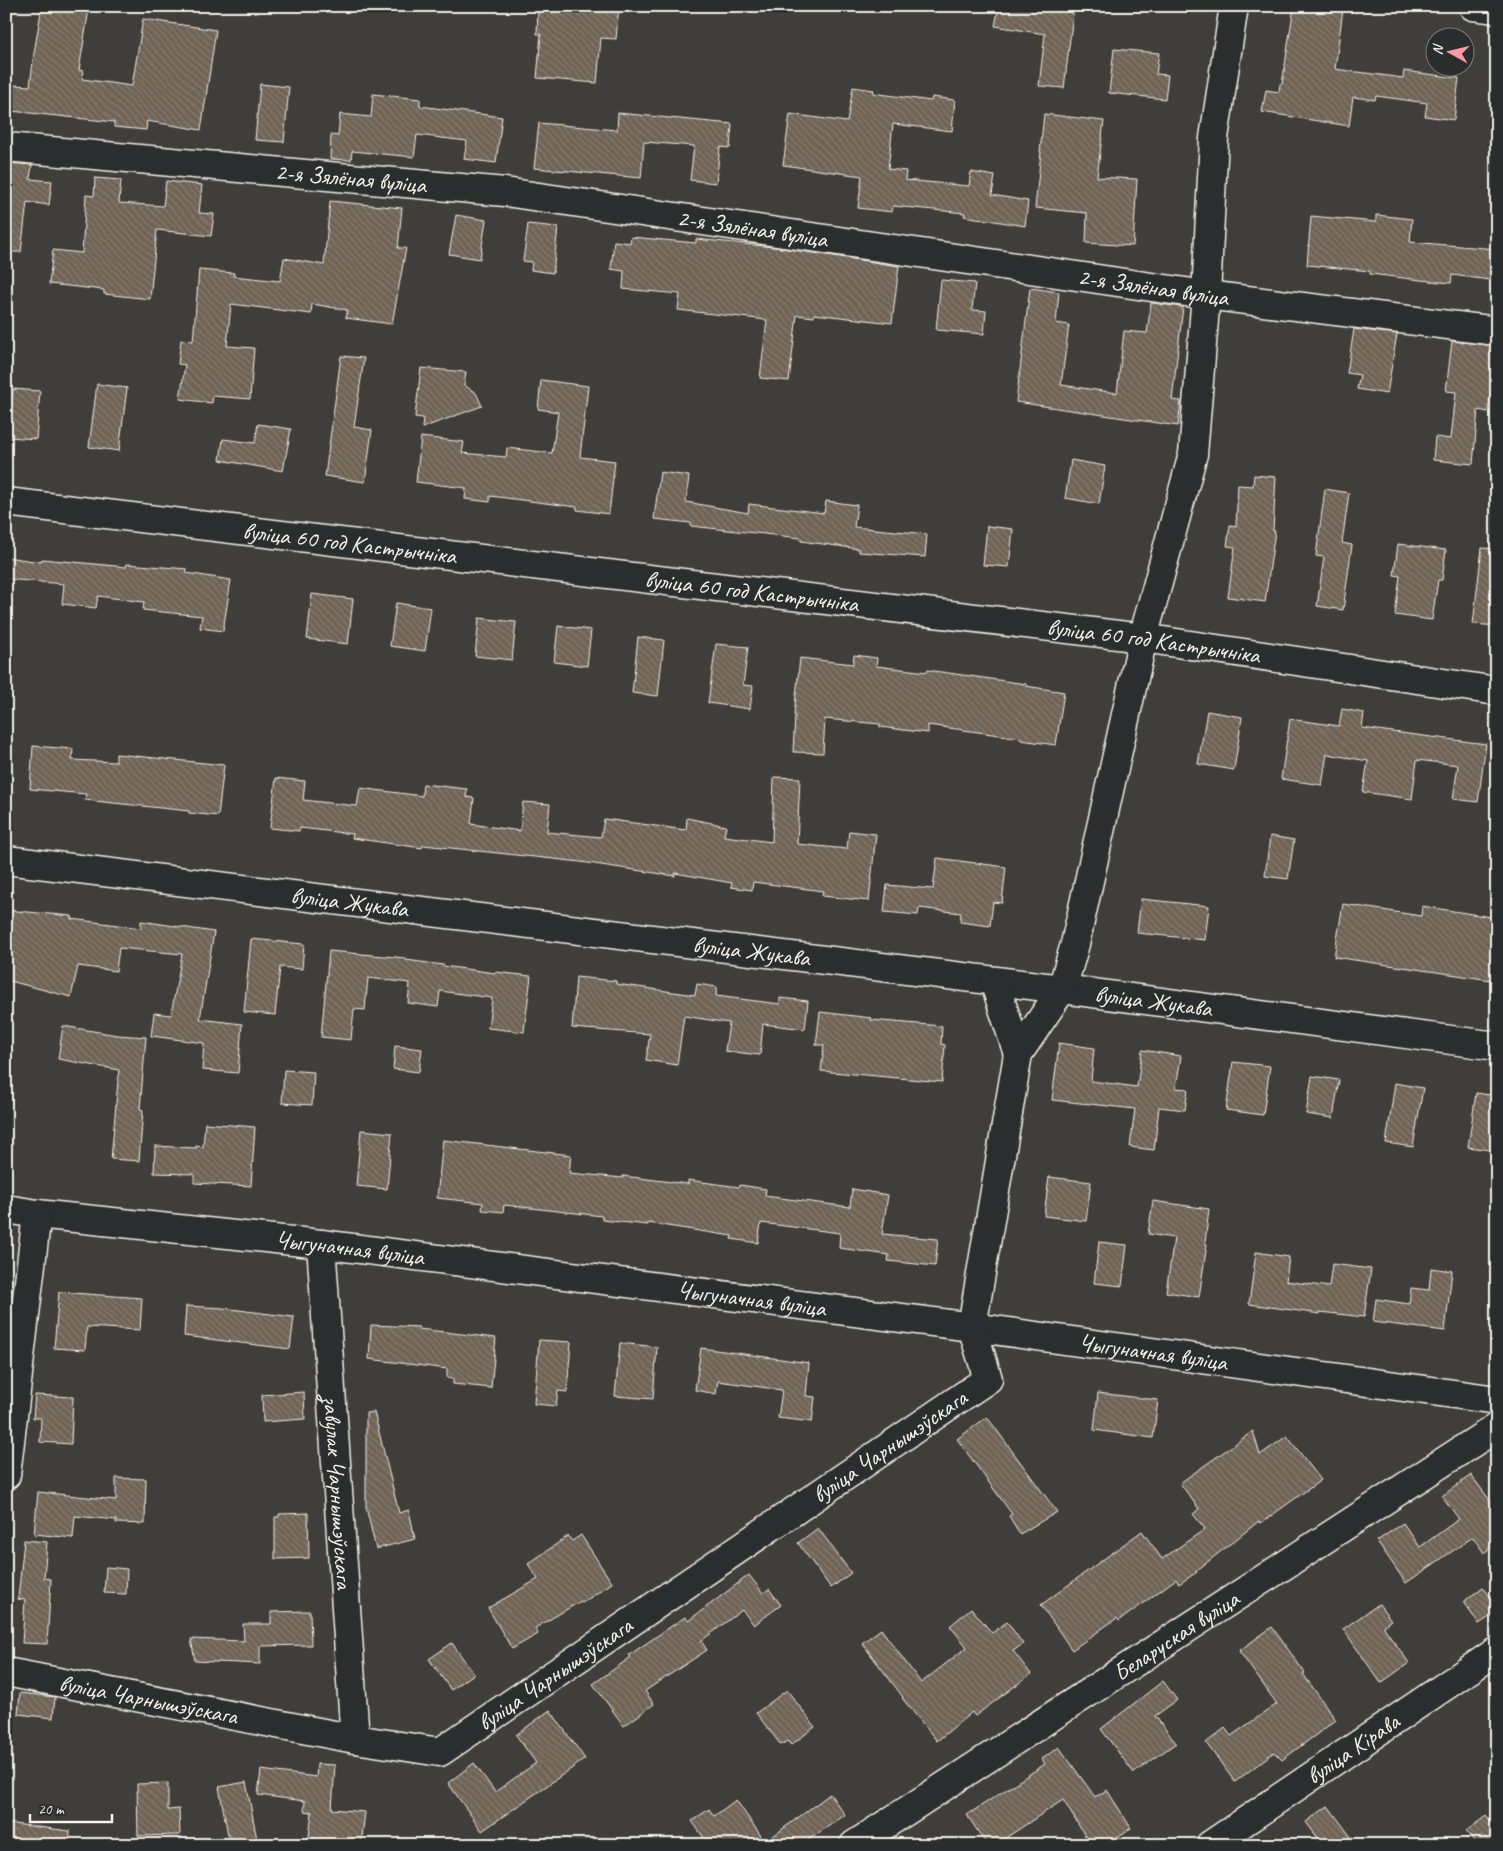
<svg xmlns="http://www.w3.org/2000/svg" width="1503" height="1851" viewBox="0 0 1503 1851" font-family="Caveat,sans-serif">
<defs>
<pattern id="building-back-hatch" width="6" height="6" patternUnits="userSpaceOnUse" patternTransform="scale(1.25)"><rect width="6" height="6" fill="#6f6456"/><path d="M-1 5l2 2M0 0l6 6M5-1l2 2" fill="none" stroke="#847b6e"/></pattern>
</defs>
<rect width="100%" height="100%" fill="#3f3e3a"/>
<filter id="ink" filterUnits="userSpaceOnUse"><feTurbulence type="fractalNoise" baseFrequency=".02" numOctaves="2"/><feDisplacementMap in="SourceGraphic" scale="10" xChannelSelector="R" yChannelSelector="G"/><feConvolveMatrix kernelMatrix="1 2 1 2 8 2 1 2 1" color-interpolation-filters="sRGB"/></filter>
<g filter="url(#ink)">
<path fill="url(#building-back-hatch)" stroke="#f4f1e8" d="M 42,6 L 70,6 L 89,9 L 79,70 L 83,71 L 82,79 L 132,86 L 143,19 L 216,30 L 201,130 L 147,121 L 146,130 L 114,127 L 114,122 L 11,111 L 13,85 L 30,86 L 34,53 Z
M 586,6 L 619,6 L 616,39 L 601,38 L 597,83 L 537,78 L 541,34 L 537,34 L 538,9 L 585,12 Z
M 999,6 L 1074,6 L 1064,88 L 1039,86 L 1045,34 L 995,26 Z
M 1294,6 L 1324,6 L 1343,9 L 1335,69 L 1403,78 L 1404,71 L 1459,78 L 1454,120 L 1425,116 L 1427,103 L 1376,96 L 1375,100 L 1353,97 L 1349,126 L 1262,112 L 1266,90 L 1279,92 L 1280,84 L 1282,84 Z
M 1114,49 L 1159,53 L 1156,74 L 1168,75 L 1165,99 L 1109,93 Z
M 260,84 L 289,87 L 284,142 L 255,140 Z
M 853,87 L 874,90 L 873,93 L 931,101 L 932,97 L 955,100 L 952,131 L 893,124 L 888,169 L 906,171 L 905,180 L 969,186 L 971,172 L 995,176 L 992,195 L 1028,201 L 1025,226 L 964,216 L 965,213 L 893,206 L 892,212 L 858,208 L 862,176 L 783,165 L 790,114 L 847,122 Z
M 373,94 L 420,99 L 420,106 L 502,117 L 496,163 L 464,159 L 467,141 L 417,135 L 414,157 L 352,151 L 351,160 L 330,159 L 331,135 L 338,136 L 340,114 L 371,117 Z
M 618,113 L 732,124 L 730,148 L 720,147 L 716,183 L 690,180 L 694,146 L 644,142 L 641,178 L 534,168 L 539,123 L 617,130 Z
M 1044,114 L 1104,121 L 1097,177 L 1137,179 L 1133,246 L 1086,243 L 1087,213 L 1035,208 L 1041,152 L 1040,152 Z
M 6,163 L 32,165 L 30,179 L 52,181 L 49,205 L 27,202 L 21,252 L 6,252 Z
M 95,178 L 121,180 L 119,203 L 163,206 L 166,181 L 202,185 L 199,213 L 214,214 L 211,236 L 157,230 L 150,299 L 104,294 L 104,290 L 49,284 L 53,250 L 82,253 L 86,195 L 94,196 Z
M 330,201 L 402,208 L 398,248 L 406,248 L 392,324 L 346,318 L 347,310 L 312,304 L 311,314 L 231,304 L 227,346 L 254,348 L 250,399 L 213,396 L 212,403 L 180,399 L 185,365 L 178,364 L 181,340 L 193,341 L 199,270 L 234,273 L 233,276 L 280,281 L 284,258 L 324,265 Z
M 456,215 L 486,220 L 480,259 L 449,254 Z
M 1376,215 L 1412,219 L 1410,242 L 1497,249 L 1497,281 L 1452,275 L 1451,283 L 1429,281 L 1370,274 L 1370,271 L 1307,265 L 1311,216 L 1376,222 Z
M 528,224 L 558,227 L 553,273 L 531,270 L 532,262 L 523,261 Z
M 631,237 L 696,243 L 696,239 L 774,247 L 899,266 L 892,323 L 814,314 L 814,317 L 797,315 L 789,381 L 760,378 L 767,320 L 678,310 L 680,294 L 623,289 L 624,271 L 611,269 L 614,241 L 630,243 Z
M 941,280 L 975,283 L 972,310 L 986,311 L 984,334 L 936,330 Z
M 1030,288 L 1059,292 L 1056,323 L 1069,325 L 1061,385 L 1117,393 L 1124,331 L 1147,333 L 1151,303 L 1183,307 L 1172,400 L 1181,401 L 1178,426 L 1016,402 Z
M 1354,329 L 1397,334 L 1387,394 L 1357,389 L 1360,375 L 1347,373 Z
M 1452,341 L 1497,346 L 1497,398 L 1490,397 L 1488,412 L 1478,410 L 1473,464 L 1433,460 L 1435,437 L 1451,439 L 1456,392 L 1446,391 Z
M 341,356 L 364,358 L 354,427 L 372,430 L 365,482 L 325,476 Z
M 421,368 L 466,372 L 464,385 L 476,393 L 482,406 L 422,428 L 423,418 L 415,417 Z
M 541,380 L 588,386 L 580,457 L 615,461 L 609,514 L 577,510 L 577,507 L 490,496 L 490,502 L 465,499 L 466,488 L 416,482 L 421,437 L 464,442 L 462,453 L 506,457 L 507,448 L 552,453 L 558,412 L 538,409 Z
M 97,384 L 127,388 L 119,451 L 89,447 Z
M 13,389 L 40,391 L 36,439 L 9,437 Z
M 258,424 L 291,429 L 283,471 L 220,460 L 223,439 L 255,443 Z
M 1071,460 L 1105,466 L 1099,504 L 1065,498 Z
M 660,472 L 689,476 L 686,502 L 748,513 L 749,504 L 824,513 L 826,501 L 857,505 L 854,527 L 927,534 L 925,557 L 859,552 L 859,549 L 801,541 L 801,538 L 691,526 L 691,523 L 654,519 Z
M 1254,475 L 1276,477 L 1273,531 L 1275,531 L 1265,602 L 1228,597 L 1235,547 L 1227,546 L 1230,525 L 1236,526 L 1238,485 L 1253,486 Z
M 1325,489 L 1349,493 L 1342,543 L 1352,545 L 1343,610 L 1317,606 L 1324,557 L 1316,556 Z
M 987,526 L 1013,529 L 1009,567 L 983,565 Z
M 1398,544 L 1446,550 L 1442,580 L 1438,580 L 1432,620 L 1395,615 L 1400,576 L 1394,575 Z
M 1482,548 L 1497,549 L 1497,626 L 1473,624 Z
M 6,557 L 41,562 L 42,559 L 126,567 L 127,564 L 187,569 L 186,573 L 231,580 L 223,631 L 200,628 L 202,616 L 143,610 L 144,602 L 98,596 L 96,608 L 62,604 L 64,584 L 6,579 Z
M 312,594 L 353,599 L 348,644 L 307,639 Z
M 396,603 L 431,608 L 425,651 L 390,646 Z
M 479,618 L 516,622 L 512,660 L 475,656 Z
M 558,626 L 591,630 L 587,666 L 554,662 Z
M 638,637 L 664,640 L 658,696 L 632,693 Z
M 716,644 L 748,647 L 743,685 L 753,686 L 750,709 L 708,703 Z
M 854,655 L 877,658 L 876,666 L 927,672 L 927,670 L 1026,684 L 1026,686 L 1064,692 L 1056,745 L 1021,740 L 1021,738 L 928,725 L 928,733 L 880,727 L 880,724 L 825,719 L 823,753 L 793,752 L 795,715 L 794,715 L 800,658 L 853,664 Z
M 1342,709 L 1364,713 L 1362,728 L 1486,744 L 1478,802 L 1453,799 L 1458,765 L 1417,760 L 1412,799 L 1363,792 L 1368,761 L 1327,754 L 1322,785 L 1281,779 L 1290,719 L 1339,726 Z
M 1207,711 L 1242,717 L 1234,770 L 1198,764 Z
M 33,746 L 73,749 L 72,760 L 116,762 L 116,754 L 224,765 L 218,816 L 189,813 L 189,811 L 85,800 L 86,794 L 30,789 Z
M 774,777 L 800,778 L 797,844 L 847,849 L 849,831 L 876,834 L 869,901 L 822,896 L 823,891 L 753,882 L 752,890 L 731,887 L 732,883 L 675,873 L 675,876 L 581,862 L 423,845 L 422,848 L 352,838 L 353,834 L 300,828 L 299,831 L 270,828 L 276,778 L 305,781 L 303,800 L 357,806 L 360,788 L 422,796 L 423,784 L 467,789 L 466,797 L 474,798 L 471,824 L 520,831 L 523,802 L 550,804 L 547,832 L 601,837 L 604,819 L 686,830 L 687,818 L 726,826 L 724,836 L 772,842 Z
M 1270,836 L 1294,840 L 1288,879 L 1265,876 Z
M 937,858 L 1006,867 L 1002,903 L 993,902 L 990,926 L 960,922 L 961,913 L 919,908 L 918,915 L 884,912 L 887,885 L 933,889 Z
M 1141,899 L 1209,906 L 1205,940 L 1137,933 Z
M 1343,904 L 1421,916 L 1422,906 L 1497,918 L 1497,942 L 1491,980 L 1334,957 Z
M 6,910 L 72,916 L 72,919 L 141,928 L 141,921 L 214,932 L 200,1019 L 242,1024 L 238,1073 L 202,1070 L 204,1043 L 151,1036 L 154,1013 L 171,1015 L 182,954 L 119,948 L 116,971 L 78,966 L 71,997 L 6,980 Z
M 251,939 L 304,944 L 302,969 L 280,967 L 275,1015 L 244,1012 Z
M 329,951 L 406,958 L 406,960 L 443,965 L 443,966 L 495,973 L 495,972 L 531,976 L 524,1032 L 488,1028 L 492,998 L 440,991 L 438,1007 L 408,1003 L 410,983 L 368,978 L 365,1010 L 354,1009 L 351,1040 L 321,1037 Z
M 576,977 L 616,981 L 616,984 L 695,995 L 697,984 L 717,987 L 716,996 L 780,1004 L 780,998 L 808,1001 L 805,1029 L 763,1024 L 760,1055 L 725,1051 L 729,1023 L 684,1016 L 677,1065 L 646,1060 L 650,1034 L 572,1028 Z
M 820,1012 L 872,1018 L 871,1020 L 942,1026 L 941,1044 L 945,1045 L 942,1082 L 821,1071 L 824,1045 L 816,1045 Z
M 63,1026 L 117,1035 L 146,1037 L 140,1109 L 143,1110 L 139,1161 L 111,1159 L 119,1070 L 58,1059 Z
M 1059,1043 L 1094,1048 L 1091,1081 L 1137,1087 L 1142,1050 L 1181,1056 L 1176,1088 L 1188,1089 L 1185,1110 L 1159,1107 L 1154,1150 L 1130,1147 L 1135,1109 L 1052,1100 Z
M 395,1046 L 422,1049 L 419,1072 L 393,1069 Z
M 1233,1062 L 1270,1066 L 1263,1115 L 1226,1110 Z
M 284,1070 L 314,1072 L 312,1105 L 282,1103 Z
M 1312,1076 L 1339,1080 L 1333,1118 L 1306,1114 Z
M 1395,1083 L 1423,1088 L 1413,1147 L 1386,1143 Z
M 1476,1093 L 1497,1096 L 1497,1151 L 1468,1147 Z
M 205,1123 L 255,1127 L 251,1186 L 194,1183 L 194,1174 L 154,1173 L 155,1146 L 196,1148 L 196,1146 L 203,1147 Z
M 361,1130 L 392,1133 L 387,1189 L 356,1186 Z
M 443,1140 L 571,1155 L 569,1173 L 623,1178 L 623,1176 L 688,1184 L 688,1180 L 739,1187 L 740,1185 L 766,1189 L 765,1196 L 850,1207 L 852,1189 L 888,1195 L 882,1234 L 938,1239 L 935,1266 L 888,1261 L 889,1255 L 839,1248 L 840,1233 L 761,1223 L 758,1243 L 731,1239 L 732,1236 L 648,1223 L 648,1225 L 602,1220 L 602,1216 L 504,1205 L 503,1212 L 482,1210 L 483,1203 L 437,1198 Z
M 1049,1177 L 1091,1182 L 1086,1221 L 1044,1216 Z
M 1153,1201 L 1209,1209 L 1205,1243 L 1207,1244 L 1199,1297 L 1166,1292 L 1174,1238 L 1148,1234 Z
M 1099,1242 L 1127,1245 L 1122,1286 L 1094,1283 Z
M 1256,1252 L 1289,1257 L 1286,1281 L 1329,1287 L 1332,1264 L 1371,1269 L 1364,1317 L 1320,1312 L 1320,1314 L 1249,1304 Z
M 1431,1268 L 1452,1271 L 1445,1331 L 1373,1322 L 1376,1299 L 1409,1304 L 1411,1288 L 1429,1290 Z
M 59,1292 L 142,1298 L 140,1330 L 87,1327 L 85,1350 L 54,1348 Z
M 186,1306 L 223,1308 L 294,1317 L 290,1349 L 184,1336 Z
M 371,1325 L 419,1327 L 419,1329 L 496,1338 L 491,1388 L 453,1384 L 453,1379 L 447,1378 L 447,1369 L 369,1359 Z
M 539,1340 L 571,1342 L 567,1392 L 558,1391 L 556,1406 L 534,1404 Z
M 620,1343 L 657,1347 L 653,1399 L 615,1396 Z
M 701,1348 L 809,1363 L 806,1396 L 815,1397 L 812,1422 L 778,1418 L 782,1390 L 718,1381 L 716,1394 L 695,1390 Z
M 304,1392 L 305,1419 L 263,1422 L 262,1395 Z
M 1098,1393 L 1158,1400 L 1153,1438 L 1094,1430 Z
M 35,1395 L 73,1397 L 71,1444 L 40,1442 L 41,1418 L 33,1418 Z
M 374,1412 L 399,1513 L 409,1510 L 415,1539 L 376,1549 L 366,1507 L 366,1413 Z
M 987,1417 L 1057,1512 L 1020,1534 L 1009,1516 L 1012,1514 L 957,1439 Z
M 1253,1431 L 1260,1455 L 1287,1436 L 1321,1480 L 1261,1523 L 1259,1521 L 1196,1571 L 1197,1572 L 1179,1584 L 1176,1579 L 1119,1621 L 1117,1618 L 1072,1650 L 1041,1605 L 1142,1531 L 1162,1559 L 1205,1529 L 1193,1514 L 1199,1509 L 1180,1483 Z
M 1471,1475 L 1497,1510 L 1497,1543 L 1484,1553 L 1473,1537 L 1406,1583 L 1377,1541 L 1403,1523 L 1420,1547 L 1459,1519 L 1442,1496 Z
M 116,1478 L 146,1479 L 145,1524 L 116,1523 L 116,1520 L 75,1516 L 73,1538 L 34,1534 L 38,1492 L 116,1500 Z
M 308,1513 L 309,1558 L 275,1559 L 275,1517 L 279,1517 L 279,1514 Z
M 818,1528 L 851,1573 L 831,1588 L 798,1543 Z
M 581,1535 L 612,1583 L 582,1603 L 581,1601 L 535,1628 L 538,1634 L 512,1649 L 488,1608 L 538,1579 L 528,1564 L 568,1536 L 572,1541 Z
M 24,1540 L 47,1542 L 44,1578 L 51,1579 L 47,1644 L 22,1643 L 25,1600 L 18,1599 Z
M 106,1567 L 127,1569 L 126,1594 L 104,1593 Z
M 749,1575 L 763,1593 L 769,1589 L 781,1605 L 754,1625 L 742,1610 L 701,1641 L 707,1650 L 645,1691 L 654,1704 L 624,1726 L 593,1684 L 631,1657 L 629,1655 L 685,1617 L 688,1621 Z
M 1483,1587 L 1497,1606 L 1497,1612 L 1479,1624 L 1463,1602 Z
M 1379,1604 L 1391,1620 L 1383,1626 L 1409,1663 L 1381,1683 L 1343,1629 Z
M 971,1608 L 992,1633 L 1007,1622 L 1023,1644 L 1013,1651 L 1031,1674 L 975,1716 L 972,1712 L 937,1741 L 902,1698 L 903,1697 L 862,1643 L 881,1629 L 921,1683 L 967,1647 L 950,1626 Z
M 310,1611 L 311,1645 L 260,1646 L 260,1664 L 195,1661 L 191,1639 L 244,1641 L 243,1624 L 271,1624 L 271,1612 Z
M 1272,1627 L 1305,1673 L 1303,1674 L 1336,1720 L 1282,1760 L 1274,1752 L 1235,1782 L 1206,1743 L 1225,1728 L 1231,1736 L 1277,1704 L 1239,1651 Z
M 452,1643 L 474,1674 L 451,1690 L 429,1659 Z
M 1163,1681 L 1177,1700 L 1155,1716 L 1176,1743 L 1134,1773 L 1101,1729 Z
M 787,1690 L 815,1727 L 791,1745 L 787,1741 L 781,1745 L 756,1713 Z
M 20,1693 L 55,1697 L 53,1718 L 18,1714 Z
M 550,1710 L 585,1759 L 482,1831 L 448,1783 L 474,1763 L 495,1792 L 536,1763 L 516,1735 Z
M 1059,1747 L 1095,1797 L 1107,1790 L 1131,1828 L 1105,1845 L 1091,1845 L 1063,1800 L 995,1845 L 987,1845 L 967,1815 L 1045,1764 L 1042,1759 Z
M 317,1764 L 335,1765 L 332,1809 L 365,1812 L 361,1845 L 308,1845 L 312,1812 L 304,1811 L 305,1801 L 258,1795 L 261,1770 L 316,1777 Z
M 246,1782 L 258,1845 L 230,1845 L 219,1787 Z
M 168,1783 L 168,1810 L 179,1809 L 180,1835 L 138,1836 L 137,1784 Z
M 830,1794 L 845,1815 L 801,1845 L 709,1845 L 692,1821 L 709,1809 L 714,1816 L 736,1800 L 765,1842 Z
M 1328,1806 L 1357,1845 L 1323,1845 L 1306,1822 Z
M 1486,1816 L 1497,1830 L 1497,1845 L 1476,1845 L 1466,1831 Z
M 6,1823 L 70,1831 L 69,1845 L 6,1845 Z"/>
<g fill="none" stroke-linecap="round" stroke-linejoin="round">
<g stroke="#f4f1e8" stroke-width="31">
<g id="minor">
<path d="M 1473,6 L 1497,9"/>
<path id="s1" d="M 6,147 L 505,192 L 1206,295 L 1497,331"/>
<path id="s2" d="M 6,502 L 1143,638 L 1497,691"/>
<path id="s3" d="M 6,860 L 1062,989 L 1497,1046"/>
<path d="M 994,981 L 1018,1054"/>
<path id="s4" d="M 6,1209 L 37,1214 L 321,1244 L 972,1327 L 1497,1400"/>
<path id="s5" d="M 321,1244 L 355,1739"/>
<path d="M 6,1475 L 37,1214"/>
<path id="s6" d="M 6,1672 L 355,1739 L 440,1752 L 988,1379 L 972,1327 L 1018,1054 L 1062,989 L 1075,944 L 1143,638 L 1193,454 L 1206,295 L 1214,138 L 1234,6"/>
<path id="s7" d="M 854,1845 L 1497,1427"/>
<path id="s8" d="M 1210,1845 L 1497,1651"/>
</g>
</g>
<use href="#minor" stroke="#2a2d2e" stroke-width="28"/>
</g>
</g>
<g text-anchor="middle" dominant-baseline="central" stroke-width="4.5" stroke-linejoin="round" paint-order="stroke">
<g font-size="24" fill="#f4f1e8" stroke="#2a2d2e">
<text stroke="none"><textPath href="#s1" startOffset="346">2-я Зялёная вуліца</textPath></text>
<text stroke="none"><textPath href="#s1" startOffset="751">2-я Зялёная вуліца</textPath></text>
<text stroke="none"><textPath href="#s1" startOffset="1156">2-я Зялёная вуліца</textPath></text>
<text stroke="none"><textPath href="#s2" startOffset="346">вуліца 60 год Кастрычніка</textPath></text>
<text stroke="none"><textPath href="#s2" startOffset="751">вуліца 60 год Кастрычніка</textPath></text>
<text stroke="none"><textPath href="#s2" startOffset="1156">вуліца 60 год Кастрычніка</textPath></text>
<text stroke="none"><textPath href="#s3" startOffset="346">вуліца Жукава</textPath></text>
<text stroke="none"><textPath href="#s3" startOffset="751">вуліца Жукава</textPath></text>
<text stroke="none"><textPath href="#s3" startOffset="1156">вуліца Жукава</textPath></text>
<text stroke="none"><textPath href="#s4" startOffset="346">Чыгуначная вуліца</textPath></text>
<text stroke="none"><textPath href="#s4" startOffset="751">Чыгуначная вуліца</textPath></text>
<text stroke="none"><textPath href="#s4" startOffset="1156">Чыгуначная вуліца</textPath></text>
<text stroke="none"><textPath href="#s6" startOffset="985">вуліца Чарнышэўскага</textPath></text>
<text stroke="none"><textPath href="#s5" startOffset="249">завулак Чарнышэўскага</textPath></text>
<text stroke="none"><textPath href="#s7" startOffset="384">Беларуская вуліца</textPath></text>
<text stroke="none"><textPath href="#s6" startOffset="580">вуліца Чарнышэўскага</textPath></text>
<text stroke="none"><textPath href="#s6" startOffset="145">вуліца Чарнышэўскага</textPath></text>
<text stroke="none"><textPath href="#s8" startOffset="172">вуліца Кірава</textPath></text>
</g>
</g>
<rect width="1503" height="1851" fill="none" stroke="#2a2d2e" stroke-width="25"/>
<rect x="12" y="12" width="1478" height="1826" fill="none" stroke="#f4f1e8" stroke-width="2" filter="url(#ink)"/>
<g transform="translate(1450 52) rotate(278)"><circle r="24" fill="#2a2d2e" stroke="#7b7b78"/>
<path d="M0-4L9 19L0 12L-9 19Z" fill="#ff9aa2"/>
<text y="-8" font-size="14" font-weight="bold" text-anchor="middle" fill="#f4f1e8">N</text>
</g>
<path d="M30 1814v8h82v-8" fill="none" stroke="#f4f1e8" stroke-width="2.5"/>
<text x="38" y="1814" font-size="15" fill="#f4f1e8" stroke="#2a2d2e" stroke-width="4" paint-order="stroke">20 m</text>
</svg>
